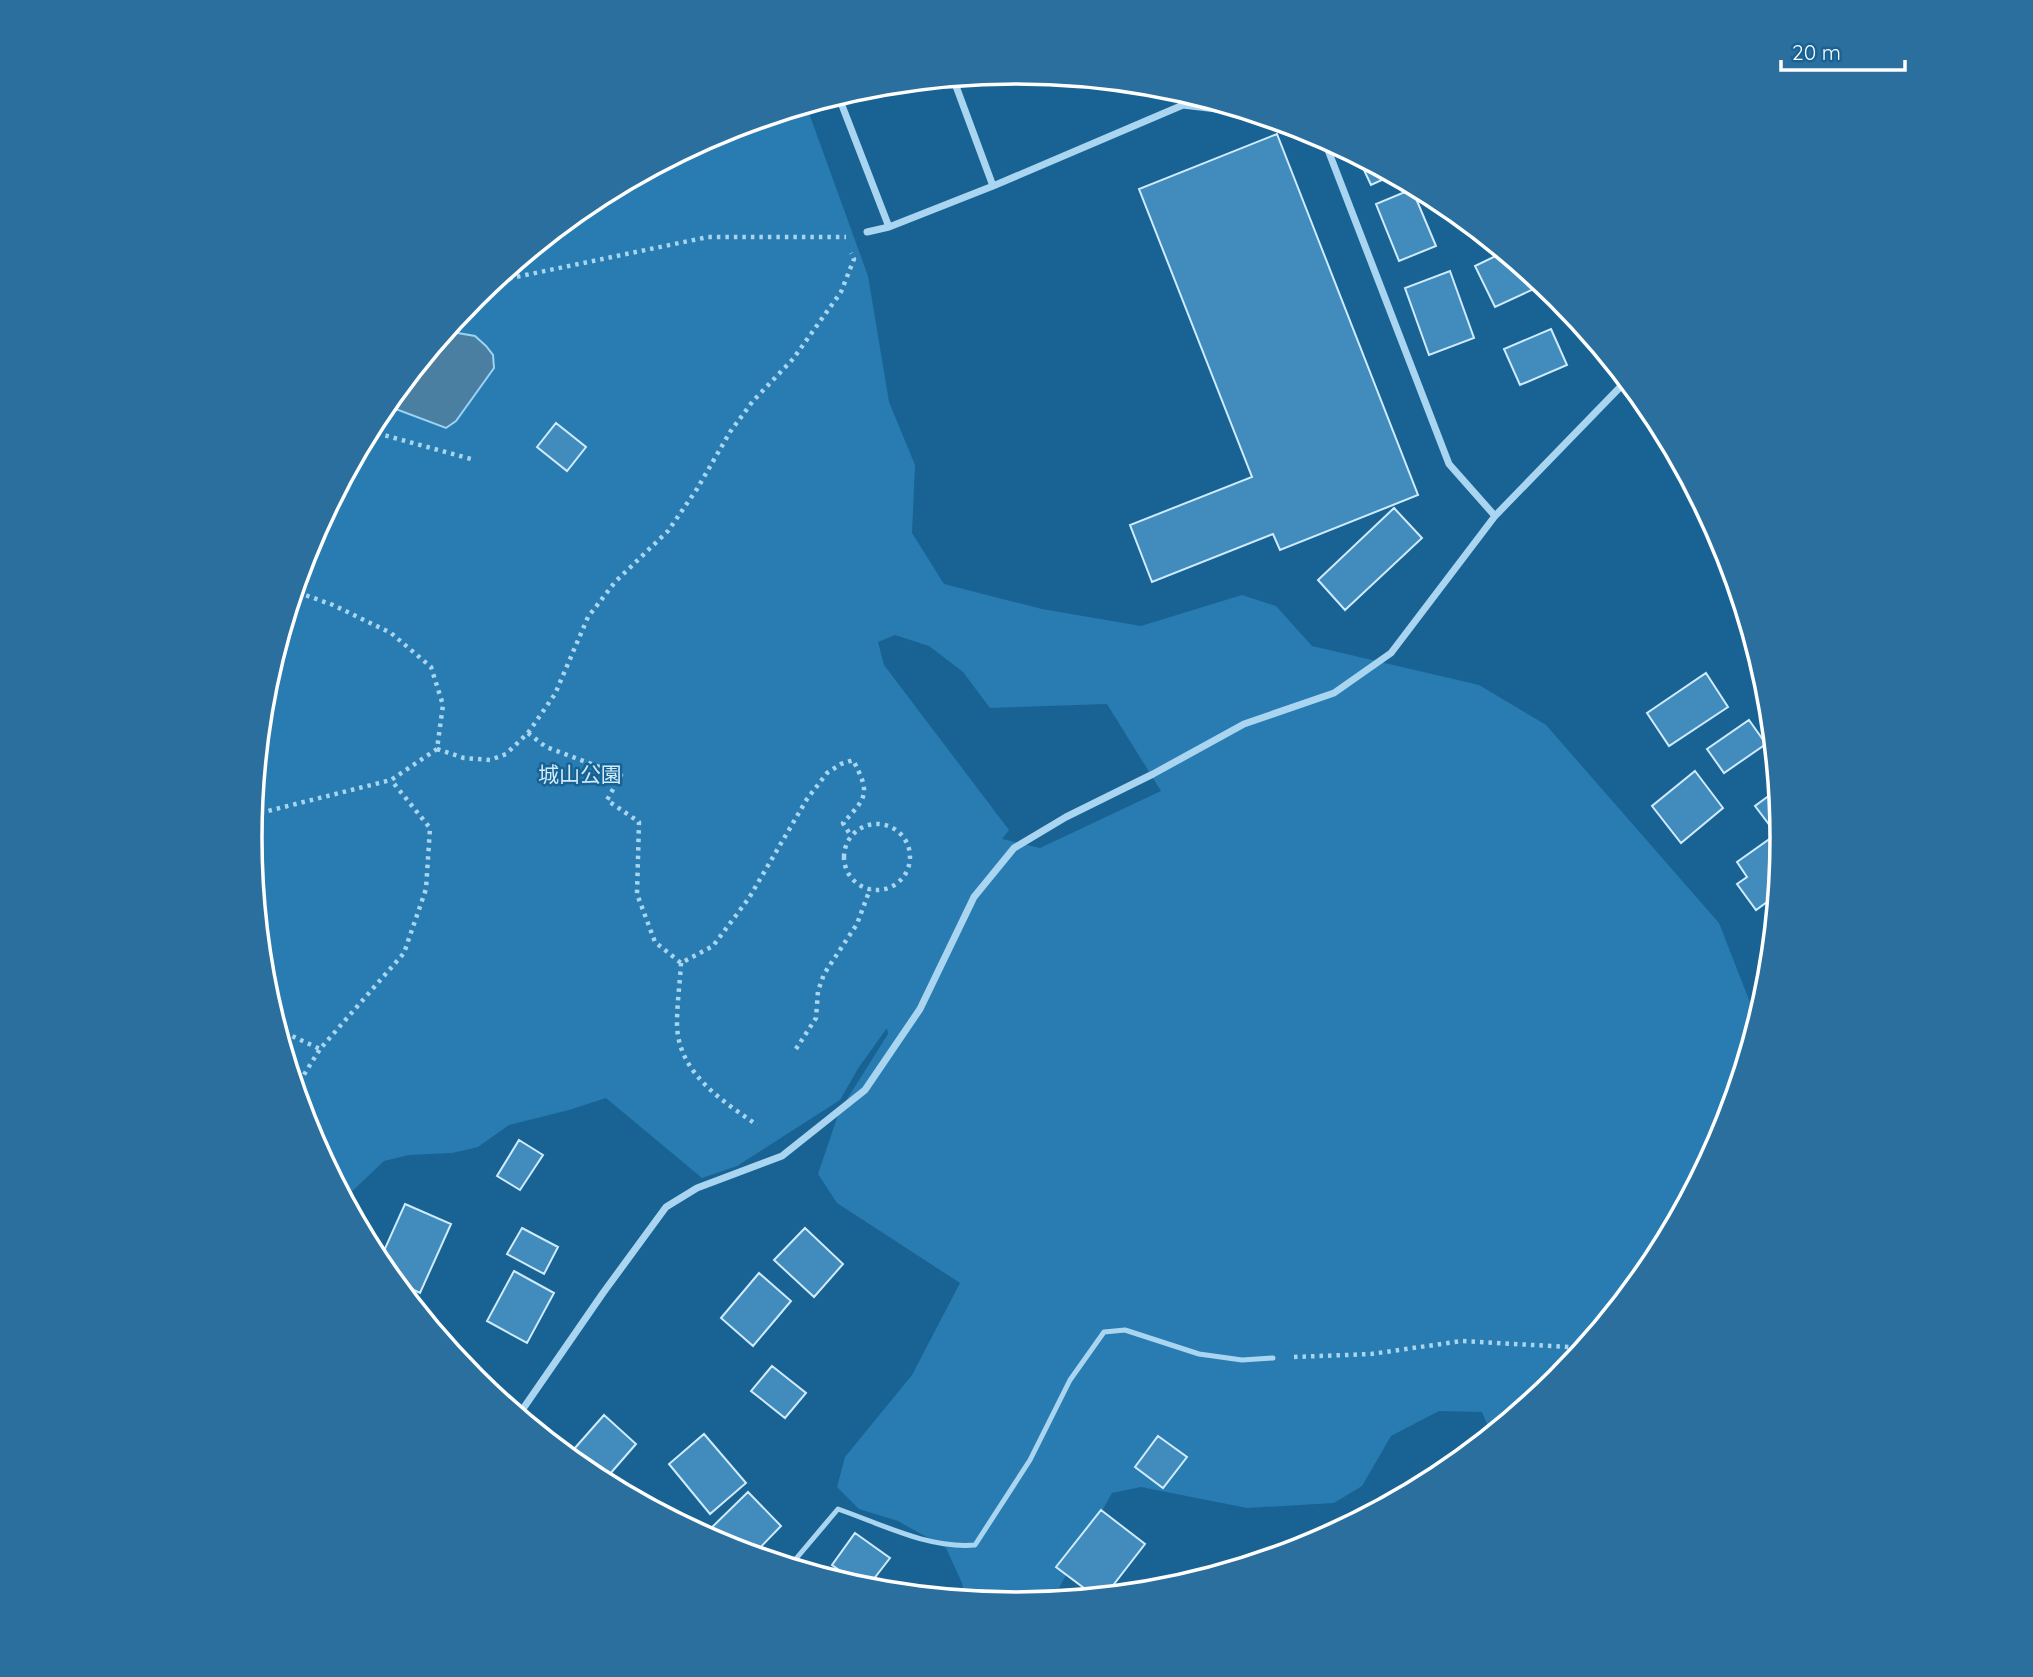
<svg xmlns="http://www.w3.org/2000/svg" width="2033" height="1677" viewBox="0 0 2033 1677" font-family="Quicksand,'Noto Sans JP',sans-serif">
<rect width="100%" height="100%" fill="#186394"/>
<path fill="#287cb1" fill-rule="evenodd" d="M 806,105 L 868,276 L 889,402 L 915,465 L 912,533 L 944,584 L 1042,609 L 1141,626 L 1242,595 L 1276,606 L 1312,646 L 1479,685 L 1546,725 L 1719,923 L 1758,1023 L 1725,1132 L 1654,1265 L 1558,1381 L 1494,1433 L 1489,1429 L 1482,1412 L 1439,1411 L 1391,1436 L 1362,1486 L 1334,1503 L 1247,1508 L 1141,1487 L 1112,1493 L 1051,1602 L 1016,1605 L 965,1600 L 962,1583 L 946,1548 L 898,1521 L 859,1509 L 837,1487 L 845,1457 L 912,1375 L 960,1283 L 837,1203 L 818,1174 L 839,1112 L 888,1034 L 887,1028 L 859,1067 L 840,1100 L 737,1166 L 702,1178 L 606,1098 L 569,1110 L 509,1125 L 478,1147 L 452,1153 L 409,1155 L 384,1161 L 344,1199 L 308,1132 L 264,988 L 250,838 L 265,689 L 308,545 L 379,412 L 475,296 L 591,201 L 723,130 ZM 895,635 L 929,646 L 963,672 L 990,708 L 1107,704 L 1161,791 L 1040,848 L 1002,839 L 1009,830 L 884,665 L 878,642 Z"/>
<path fill="#4b7fa2" stroke="#9cd2f3" stroke-width="2" d="M 446,331 L 475,336 L 486,346 L 493,355 L 494,368 L 456,421 L 446,428 L 385,405 Z"/>
<path fill="#418cbc" stroke="#d0ebfb" stroke-width="2" d="M 1277,134 L 1418,495 L 1280,550 L 1273,534 L 1152,582 L 1130,525 L 1252,477 L 1139,189 Z
M 1357,155 L 1393,175 L 1371,185 Z
M 1412,189 L 1436,246 L 1399,261 L 1376,204 Z
M 1504,252 L 1532,275 L 1538,287 L 1495,307 L 1475,266 Z
M 1450,271 L 1474,338 L 1429,355 L 1405,288 Z
M 1551,329 L 1567,365 L 1520,385 L 1504,349 Z
M 556,423 L 586,447 L 567,471 L 537,447 Z
M 1394,508 L 1422,538 L 1345,610 L 1318,580 Z
M 1706,673 L 1728,707 L 1669,746 L 1647,713 Z
M 1749,720 L 1766,744 L 1724,773 L 1707,749 Z
M 1695,771 L 1723,808 L 1681,843 L 1652,806 Z
M 1778,789 L 1782,824 L 1774,831 L 1755,806 Z
M 1782,830 L 1783,839 L 1778,894 L 1756,910 L 1737,884 L 1747,877 L 1737,862 Z
M 519,1140 L 543,1155 L 520,1190 L 497,1176 Z
M 405,1204 L 451,1224 L 420,1293 L 391,1279 L 378,1264 Z
M 522,1228 L 558,1247 L 544,1274 L 507,1254 Z
M 805,1228 L 843,1264 L 814,1297 L 774,1260 Z
M 514,1271 L 554,1293 L 527,1343 L 487,1321 Z
M 759,1273 L 791,1301 L 753,1346 L 721,1318 Z
M 772,1366 L 806,1393 L 785,1418 L 751,1391 Z
M 604,1415 L 636,1444 L 603,1482 L 590,1476 L 567,1457 Z
M 704,1434 L 746,1483 L 710,1514 L 669,1464 Z
M 1158,1436 L 1187,1457 L 1163,1488 L 1135,1467 Z
M 1446,1467 L 1449,1471 L 1442,1476 L 1398,1499 Z
M 748,1492 L 781,1526 L 752,1556 L 723,1547 L 703,1536 Z
M 1101,1510 L 1145,1544 L 1104,1597 L 1096,1597 L 1056,1567 Z
M 855,1533 L 890,1558 L 866,1589 L 832,1565 Z"/>
<g fill="none" stroke-linecap="round" stroke-linejoin="round">
<path stroke="#a9d5f0" stroke-width="4.5" stroke-dasharray="3.5 5" stroke-linecap="butt" d="M 492,282 L 708,237 L 846,237
M 369,431 L 471,459
M 528,733 L 546,747 L 621,775 L 607,800 L 639,822 L 637,894 L 655,942 L 681,963 L 713,946 L 749,898 L 807,799 L 827,773 L 841,764 L 853,760 C 870,793 868,796 843,823 L 851,836
M 437,749 L 464,758 L 490,760 L 506,754 L 528,733 L 555,694 L 588,617 L 615,582 L 668,531 L 697,489 L 730,432 L 753,401 L 793,359 L 841,292 L 854,259 L 851,253
M 252,815 L 391,780 L 437,749 L 443,705 L 431,667 L 391,633 L 333,605 L 294,591
M844 857a33 33 0 1 1 66 0a33 33 0 1 1-66 0Z
M 681,963 C 680,983 677,1003 677,1023 C 677,1072 721,1100 757,1125
M 277,1029 L 320,1049 L 404,953 L 426,889 L 430,828 L 391,780
M 796,1049 L 816,1018 L 818,991 L 824,974 L 857,924 L 870,889
M 295,1089 L 320,1049
M 1294,1357 L 1371,1354 L 1462,1341 L 1586,1348"/>
<path stroke="#a9d5f0" stroke-width="5" d="M 789,1567 L 838,1509 C 881,1524 929,1549 975,1545 L 1030,1460 L 1070,1380 L 1104,1332 L 1125,1330 L 1199,1354 L 1242,1360 L 1273,1358"/>
<path stroke="#a9d5f0" stroke-width="7" d="M 953,78 L 993,186
M 1176,90 L 1183,105
M 838,95 L 889,227
M 1323,137 L 1449,464 L 1495,516
M 867,232 L 889,227 L 993,186 L 1183,105 L 1258,114
M 518,1416 L 603,1293 L 666,1207 L 697,1188 L 782,1156 L 865,1090 L 920,1009 L 974,897 L 1014,848 L 1066,817 L 1153,774 L 1244,724 L 1334,693 L 1391,653 L 1495,516 L 1627,380"/>
</g>
<g text-anchor="middle" dominant-baseline="central" stroke-width="5" stroke-linejoin="round" paint-order="stroke">
<g font-size="21" fill="#d0ebfb" stroke="#186394">
<text x="580" y="774">城山公園</text>
</g>
</g>
<path d="M0 0H2033V1677H0ZM262 838a754 754 0 1 1 1508 0a754 754 0 1 1-1508 0Z" fill="#2a6f9d" fill-rule="evenodd"/>
<path fill="none" stroke="#fff" stroke-width="3.5" d="M262 838a754 754 0 1 1 1508 0a754 754 0 1 1-1508 0Z"/>
<path d="M1781 60v10h124v-10" fill="none" stroke="#ffffff" stroke-width="3.5"/>
<text x="1792" y="60" font-size="21" fill="#ffffff" stroke="#186394" stroke-width="5" paint-order="stroke">20 m</text>
</svg>
